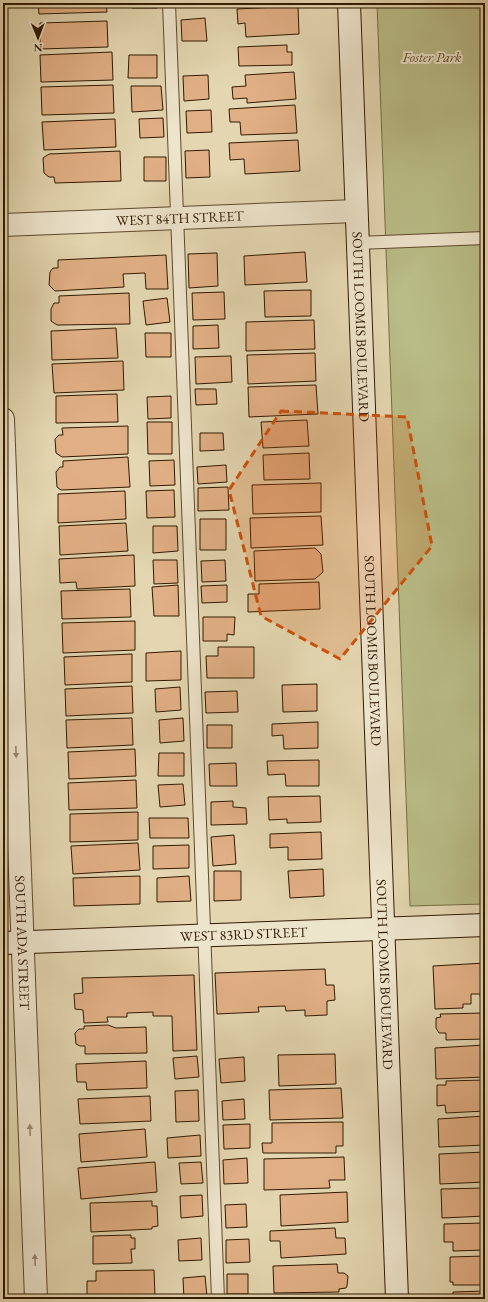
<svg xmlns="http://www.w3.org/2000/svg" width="488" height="1302" viewBox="0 0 488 1302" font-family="'EB Garamond',serif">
<rect width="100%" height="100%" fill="#e3d6b0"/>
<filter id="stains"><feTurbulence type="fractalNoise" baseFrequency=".005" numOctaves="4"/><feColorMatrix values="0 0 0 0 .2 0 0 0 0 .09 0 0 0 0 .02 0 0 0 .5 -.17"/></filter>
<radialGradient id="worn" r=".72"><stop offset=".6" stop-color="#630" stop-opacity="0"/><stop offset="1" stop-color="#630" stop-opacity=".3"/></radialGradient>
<path fill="#b9bc87" stroke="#756b44" d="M 377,3 L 485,3 L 485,904 L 410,906 Z"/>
<path fill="#e1af85" stroke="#311a00" d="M 38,3 L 106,3 L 107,12 L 39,14 Z
M 132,3 L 157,3 L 157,8 L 132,8 Z
M 298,6 L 299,34 L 246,37 L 245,23 L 238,24 L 237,9 Z
M 205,18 L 207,41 L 182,41 L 181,20 Z
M 107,21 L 108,47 L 40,49 L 40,23 Z
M 287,45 L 287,52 L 292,52 L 292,65 L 239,66 L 238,47 Z
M 112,52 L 113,80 L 41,82 L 40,55 Z
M 129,55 L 157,55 L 157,78 L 128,78 Z
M 294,72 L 296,99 L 247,103 L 247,98 L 233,99 L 232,87 L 246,86 L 245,75 Z
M 208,75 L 209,99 L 184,101 L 183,76 Z
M 113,85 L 114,113 L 42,115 L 41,87 Z
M 131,86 L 161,86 L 163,110 L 132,112 Z
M 295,105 L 297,133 L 241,135 L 240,122 L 230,122 L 229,109 Z
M 211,110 L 212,132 L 187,133 L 186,111 Z
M 163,118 L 164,137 L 140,138 L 139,119 Z
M 115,119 L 116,147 L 44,150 L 42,122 Z
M 298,140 L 300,171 L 245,174 L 244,159 L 230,160 L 229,143 Z
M 209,150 L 210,177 L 186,178 L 185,151 Z
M 120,151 L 121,181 L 55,183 L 54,177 L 49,177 L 44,173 L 43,158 L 49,154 Z
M 144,157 L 166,157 L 166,181 L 144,181 Z
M 305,252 L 307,282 L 245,285 L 244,256 Z
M 217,253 L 218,286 L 189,288 L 188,254 Z
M 166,255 L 168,289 L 146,289 L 145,273 L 123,274 L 124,287 L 55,291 L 49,285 L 50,272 L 53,268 L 58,268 L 58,260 Z
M 311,290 L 311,316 L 265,317 L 264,291 Z
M 224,292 L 225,319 L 193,320 L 192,293 Z
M 129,293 L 130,324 L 57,325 L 51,321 L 51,309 L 54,303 L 59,303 L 59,296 Z
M 167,298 L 170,322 L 146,325 L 143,301 Z
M 314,320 L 315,349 L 246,351 L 246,322 Z
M 218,325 L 219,348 L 193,349 L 193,326 Z
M 116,328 L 118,358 L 52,360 L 51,331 Z
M 145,333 L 171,333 L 171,357 L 146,357 Z
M 315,353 L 316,381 L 248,384 L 247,355 Z
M 231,356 L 232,382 L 196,384 L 195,357 Z
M 123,361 L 124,390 L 54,393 L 52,364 Z
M 316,385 L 318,414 L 249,417 L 248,387 Z
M 195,389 L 216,389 L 217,404 L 196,405 Z
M 117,394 L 118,422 L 56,423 L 56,396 Z
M 171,396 L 171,418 L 148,419 L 147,397 Z
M 307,420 L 309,446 L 263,448 L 261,422 Z
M 147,422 L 172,422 L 172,454 L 148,454 Z
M 128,426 L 128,454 L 62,457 L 56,453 L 55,439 L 59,435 L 63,435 L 62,428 Z
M 200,433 L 223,433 L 224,450 L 200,451 Z
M 309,453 L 310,479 L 264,480 L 263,455 Z
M 128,457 L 130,487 L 61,490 L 57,487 L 56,472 L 60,467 L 63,467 L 63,461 Z
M 174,460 L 175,485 L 150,486 L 149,461 Z
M 226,465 L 227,482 L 198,484 L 197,467 Z
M 321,483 L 321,512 L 253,514 L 252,485 Z
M 228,487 L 229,510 L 198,511 L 198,488 Z
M 174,490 L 175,517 L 147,518 L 146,491 Z
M 125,491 L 126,519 L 58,523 L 58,494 Z
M 321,516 L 323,545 L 251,548 L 250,518 Z
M 200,519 L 226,519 L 226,550 L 200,550 Z
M 126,523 L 128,551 L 60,555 L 59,526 Z
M 153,526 L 177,526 L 178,551 L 153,553 Z
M 315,548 L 321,554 L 323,572 L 315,579 L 255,581 L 254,551 Z
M 134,555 L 135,586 L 77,589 L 76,582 L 60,583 L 59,559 Z
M 153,560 L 177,560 L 178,583 L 154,584 Z
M 225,560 L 226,581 L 202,582 L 201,561 Z
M 319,582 L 320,609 L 248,612 L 248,594 L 259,594 L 259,584 Z
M 178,585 L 179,616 L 154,616 L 152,587 Z
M 227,585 L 227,602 L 202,603 L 201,586 Z
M 130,589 L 131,617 L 62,619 L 61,591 Z
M 203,617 L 235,617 L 234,635 L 227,634 L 227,641 L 203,641 Z
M 135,621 L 135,650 L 63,653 L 62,623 Z
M 218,647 L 254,647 L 254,678 L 207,678 L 206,656 L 218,656 Z
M 181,651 L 181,680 L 146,681 L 146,653 Z
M 132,654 L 132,682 L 65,685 L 64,657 Z
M 317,684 L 317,711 L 283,712 L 282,685 Z
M 132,686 L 133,713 L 66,716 L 65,689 Z
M 180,687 L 181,710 L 156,712 L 155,689 Z
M 237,691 L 238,712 L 206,713 L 205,692 Z
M 132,718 L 133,745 L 67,748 L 66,720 Z
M 183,718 L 184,741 L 160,743 L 159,720 Z
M 318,722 L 318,748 L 284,749 L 283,735 L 272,736 L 272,724 Z
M 207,725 L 232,725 L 232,748 L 207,748 Z
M 135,749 L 136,776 L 69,779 L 68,752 Z
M 159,753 L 184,753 L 184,776 L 158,776 Z
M 319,760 L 319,786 L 286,786 L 285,774 L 268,775 L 267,761 Z
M 236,763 L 237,786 L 210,786 L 209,764 Z
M 136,780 L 137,808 L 69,810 L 68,783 Z
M 183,784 L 185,805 L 160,807 L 158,785 Z
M 320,796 L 321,822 L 287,823 L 287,819 L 269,820 L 268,797 Z
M 233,801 L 233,807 L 246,808 L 247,824 L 211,825 L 211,802 Z
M 138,812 L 138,840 L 70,842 L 70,814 Z
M 149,818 L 188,818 L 189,838 L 150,838 Z
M 321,832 L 322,859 L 288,860 L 288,847 L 270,848 L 270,834 Z
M 234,835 L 236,864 L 213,866 L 211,837 Z
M 138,843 L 140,870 L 73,874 L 71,846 Z
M 189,845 L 189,868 L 153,869 L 153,846 Z
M 323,869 L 324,896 L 290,898 L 288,871 Z
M 214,871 L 241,871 L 241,900 L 214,901 Z
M 140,876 L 140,904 L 74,906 L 73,878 Z
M 189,876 L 191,901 L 157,902 L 157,878 Z
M 485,963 L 485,1002 L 481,1002 L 480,994 L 471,994 L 471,1004 L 463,1004 L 463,1008 L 435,1009 L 433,966 Z
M 325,969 L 326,985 L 334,985 L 335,1000 L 327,1001 L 327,1015 L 305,1016 L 305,1010 L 286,1011 L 285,1006 L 258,1007 L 259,1012 L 217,1014 L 215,973 Z
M 194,975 L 197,1050 L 173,1051 L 172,1016 L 153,1016 L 153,1012 L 127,1013 L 127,1017 L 107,1017 L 108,1022 L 84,1023 L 83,1010 L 75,1009 L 74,994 L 83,993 L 82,978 Z
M 485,1013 L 485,1039 L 446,1040 L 446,1033 L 439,1033 L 436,1028 L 436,1018 L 441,1017 L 440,1014 Z
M 108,1025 L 116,1028 L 146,1027 L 147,1053 L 85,1054 L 85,1046 L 80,1046 L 76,1044 L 75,1033 L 79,1029 L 84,1029 L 84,1026 Z
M 485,1045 L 485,1077 L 436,1079 L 435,1048 Z
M 335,1054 L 336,1084 L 279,1086 L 278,1055 Z
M 197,1056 L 199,1077 L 175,1079 L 173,1058 Z
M 244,1057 L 245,1081 L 221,1083 L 219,1059 Z
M 146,1061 L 147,1088 L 87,1090 L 86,1082 L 77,1082 L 76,1064 Z
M 485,1080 L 485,1111 L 446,1113 L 445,1105 L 437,1106 L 437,1085 L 446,1085 L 446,1081 Z
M 341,1088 L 343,1118 L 270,1120 L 269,1090 Z
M 198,1090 L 199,1121 L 176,1122 L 175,1091 Z
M 150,1096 L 151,1121 L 80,1124 L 78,1099 Z
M 244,1099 L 245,1119 L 223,1120 L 222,1101 Z
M 485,1116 L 485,1145 L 439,1147 L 438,1119 Z
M 343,1122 L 343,1146 L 336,1146 L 336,1153 L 263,1153 L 262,1143 L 272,1143 L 272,1123 Z
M 250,1124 L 250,1148 L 224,1149 L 223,1125 Z
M 145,1129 L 147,1157 L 81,1162 L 79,1134 Z
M 200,1135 L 201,1156 L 168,1158 L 167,1138 Z
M 485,1152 L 485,1182 L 440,1184 L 439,1154 Z
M 344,1157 L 345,1180 L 329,1180 L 330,1188 L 264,1190 L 264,1159 Z
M 247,1158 L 248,1183 L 224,1184 L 223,1160 Z
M 155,1162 L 157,1192 L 81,1199 L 78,1168 Z
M 201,1162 L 203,1183 L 181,1184 L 179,1163 Z
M 485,1188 L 485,1216 L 442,1218 L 441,1189 Z
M 347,1192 L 348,1222 L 281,1226 L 280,1195 Z
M 202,1195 L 203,1216 L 181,1218 L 180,1196 Z
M 152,1201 L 152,1206 L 157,1206 L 158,1226 L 152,1227 L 152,1229 L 91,1232 L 90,1203 Z
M 246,1204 L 247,1227 L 226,1228 L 225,1205 Z
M 485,1223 L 485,1250 L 453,1251 L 453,1242 L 444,1242 L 444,1224 Z
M 335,1228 L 336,1238 L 345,1238 L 346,1254 L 281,1258 L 280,1241 L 270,1241 L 270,1231 Z
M 131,1235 L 131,1238 L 135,1238 L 135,1249 L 131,1249 L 132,1263 L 93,1264 L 93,1236 Z
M 201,1238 L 202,1260 L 179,1261 L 178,1240 Z
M 249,1239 L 250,1262 L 226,1263 L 226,1240 Z
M 485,1256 L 485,1285 L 453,1285 L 453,1282 L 450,1282 L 450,1257 Z
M 337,1264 L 338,1273 L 344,1273 L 348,1276 L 347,1286 L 346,1288 L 339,1289 L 339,1292 L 274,1293 L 273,1266 Z
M 154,1270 L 155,1297 L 87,1297 L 87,1281 L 96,1281 L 96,1271 Z
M 227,1274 L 248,1274 L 248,1294 L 227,1294 Z
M 205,1276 L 207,1297 L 184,1299 L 183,1278 Z
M 485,1291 L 485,1299 L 453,1299 L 453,1292 Z
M 350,1295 L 350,1299 L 282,1299 L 282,1298 Z"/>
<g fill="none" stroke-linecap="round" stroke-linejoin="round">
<g stroke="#5e492c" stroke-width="14">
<path id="lane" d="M 169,3 L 218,1299
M 357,243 L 485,238"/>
</g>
<g stroke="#5e492c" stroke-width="24">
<g id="street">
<path id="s1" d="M 3,225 L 356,211"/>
<path id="s2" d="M 3,419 L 36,1299"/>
</g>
</g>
<g stroke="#311a00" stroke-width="24">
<g id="secondary">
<path id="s3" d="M 349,3 L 397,1299"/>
<path id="s4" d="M 3,943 L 485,925"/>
</g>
</g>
<use href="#lane" stroke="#ede4cc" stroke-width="12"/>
<use href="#street" stroke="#ede4cc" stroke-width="22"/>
<use href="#secondary" stroke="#ede4cc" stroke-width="22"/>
</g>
<defs><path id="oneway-solid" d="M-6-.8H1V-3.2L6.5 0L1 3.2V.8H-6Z"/></defs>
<g fill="#988970">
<use href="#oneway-solid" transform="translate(16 752) rotate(88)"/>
<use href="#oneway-solid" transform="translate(30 1130) rotate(-92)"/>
<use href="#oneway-solid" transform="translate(35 1260) rotate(-92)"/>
</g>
<path fill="#cd500a" fill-opacity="0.2" stroke="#cd500a" stroke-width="3" stroke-dasharray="8 5" stroke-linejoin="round" d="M 281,411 L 407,417 L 432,546 L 340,659 L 261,616 L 229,490 Z"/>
<g text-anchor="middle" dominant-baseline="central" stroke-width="4" stroke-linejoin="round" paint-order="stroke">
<g font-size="14" font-style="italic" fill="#5a4b28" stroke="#ede4cc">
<text x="432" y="57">Foster Park</text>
</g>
<g font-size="14" fill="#311a00" stroke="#ede4cc">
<text stroke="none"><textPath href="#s1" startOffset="177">WEST 84TH STREET</textPath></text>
<text stroke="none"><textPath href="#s3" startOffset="324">SOUTH LOOMIS BOULEVARD</textPath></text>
<text stroke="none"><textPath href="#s3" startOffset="648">SOUTH LOOMIS BOULEVARD</textPath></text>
<text stroke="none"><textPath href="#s4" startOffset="241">WEST 83RD STREET</textPath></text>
<text stroke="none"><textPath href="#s2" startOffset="524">SOUTH ADA STREET</textPath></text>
<text stroke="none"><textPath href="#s3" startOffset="972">SOUTH LOOMIS BOULEVARD</textPath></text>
</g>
</g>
<rect width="488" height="1302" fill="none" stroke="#e3d6b0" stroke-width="16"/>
<rect x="4" y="4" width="480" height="1294" fill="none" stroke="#311a00" stroke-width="2"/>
<rect x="8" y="8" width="472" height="1286" fill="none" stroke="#311a00"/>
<g transform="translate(38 38) rotate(179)" stroke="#ede4cc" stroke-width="3" paint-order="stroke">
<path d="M0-3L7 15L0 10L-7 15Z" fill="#311a00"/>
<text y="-6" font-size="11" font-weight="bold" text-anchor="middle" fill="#311a00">N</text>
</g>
<rect width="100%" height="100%" filter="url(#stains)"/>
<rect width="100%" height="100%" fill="url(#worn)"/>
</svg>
